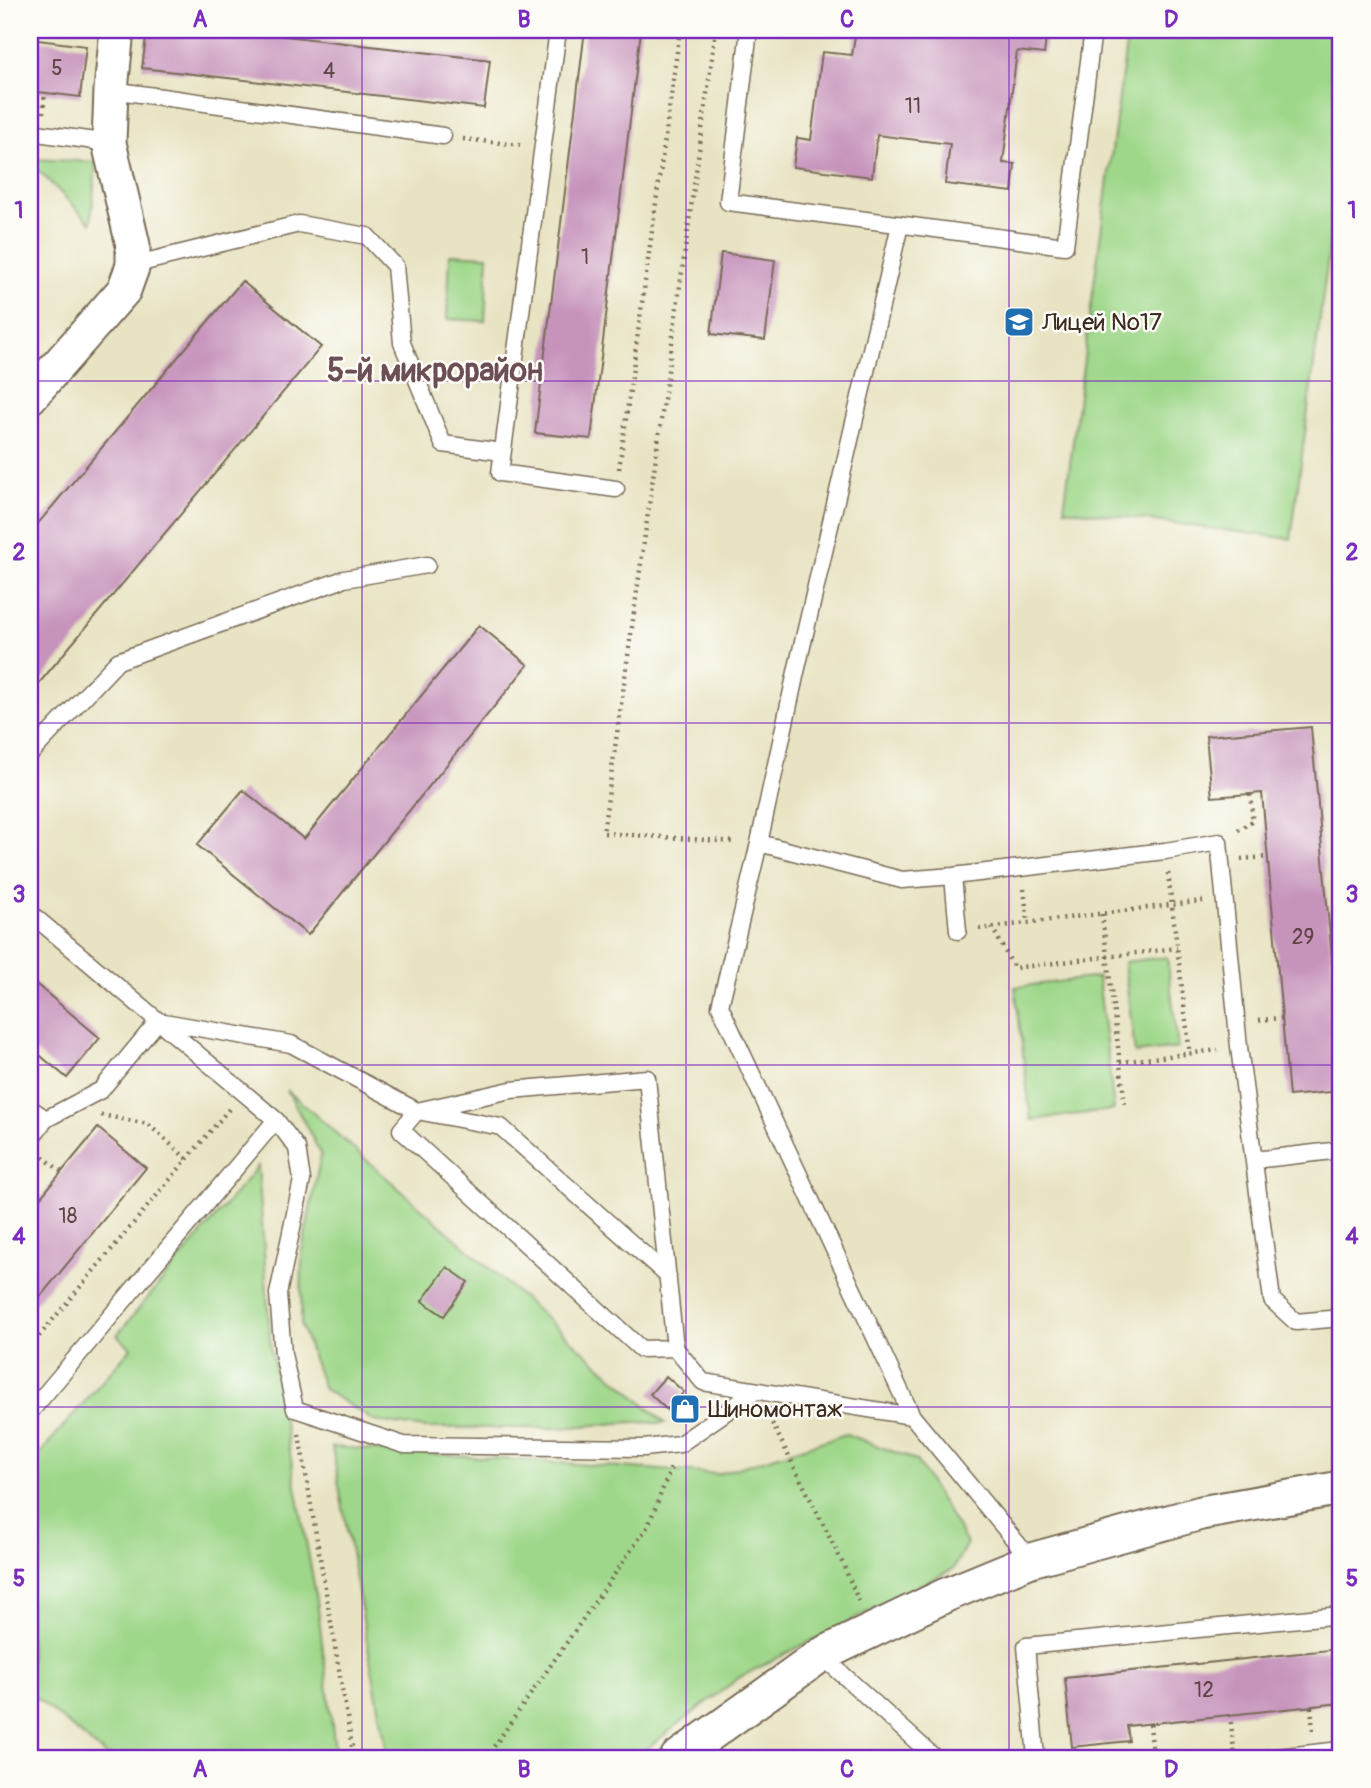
<svg xmlns="http://www.w3.org/2000/svg" width="1371" height="1788" viewBox="0 0 1371 1788" font-family="Pangolin,sans-serif">
<rect width="100%" height="100%" fill="#fdfcf7"/>
<filter id="ink" filterUnits="userSpaceOnUse"><feTurbulence type="fractalNoise" baseFrequency=".0143" numOctaves="2"/><feDisplacementMap in="SourceGraphic" scale="14" xChannelSelector="R" yChannelSelector="G"/><feConvolveMatrix kernelMatrix="1 2 1 2 8 2 1 2 1" color-interpolation-filters="sRGB"/></filter>
<filter id="wash" filterUnits="userSpaceOnUse"><feTurbulence type="fractalNoise" baseFrequency=".00686" numOctaves="4" result="noise"/><feDisplacementMap in="SourceGraphic" scale="28" xChannelSelector="R" yChannelSelector="G"/><feGaussianBlur stdDeviation="1.57" result="paint"/><feColorMatrix in="noise" values="0 0 0 0 0 0 0 0 0 0 0 0 0 0 0 0 0 1.4 0 .05"/><feComposite in="paint" operator="in"/></filter>
<g filter="url(#wash)">
<rect width="100%" height="100%" fill="#e8e3c2"/>
<path fill="#9ed789" stroke="#6c8054" stroke-width="2" d="M 1128,30 L 1341,30 L 1341,158 L 1291,539 L 1064,509 Z
M 30,159 L 96,162 L 91,223 L 30,162 Z
M 450,254 L 488,256 L 485,321 L 447,319 Z
M 1167,957 L 1178,1048 L 1135,1053 L 1124,962 Z
M 1098,977 L 1114,1110 L 1031,1120 L 1015,987 Z
M 287,1090 L 665,1423 L 630,1422 L 559,1428 L 425,1428 L 374,1421 L 324,1389 L 301,1325 L 302,1251 L 321,1154 Z
M 258,1166 L 271,1350 L 317,1601 L 336,1758 L 109,1758 L 30,1693 L 30,1465 L 131,1348 L 117,1335 Z
M 846,1434 L 916,1460 L 967,1543 L 953,1569 L 740,1677 L 634,1758 L 388,1758 L 332,1447 L 718,1474 Z"/>
<g id="blocks">
<path fill="#c693bb" d="M 147,30 L 234,30 L 490,60 L 484,108 L 142,68 Z
M 585,30 L 641,30 L 591,439 L 535,433 Z
M 856,30 L 1047,30 L 1044,54 L 1017,51 L 1003,163 L 1015,164 L 1012,192 L 945,184 L 950,144 L 877,135 L 872,177 L 793,167 L 797,138 L 811,140 L 822,52 L 852,55 Z
M 30,39 L 86,46 L 80,97 L 30,91 Z
M 721,253 L 775,260 L 765,340 L 711,334 Z
M 242,281 L 321,347 L 30,694 L 30,533 Z
M 479,625 L 528,665 L 308,935 L 197,845 L 243,790 L 304,839 Z
M 1311,727 L 1341,1058 L 1341,1091 L 1289,1096 L 1262,793 L 1212,797 L 1206,736 Z
M 30,979 L 100,1038 L 67,1078 L 30,1047 Z
M 98,1128 L 146,1168 L 30,1309 L 30,1210 Z
M 447,1267 L 468,1282 L 444,1316 L 422,1301 Z
M 666,1376 L 684,1392 L 667,1410 L 650,1394 Z
M 1338,1649 L 1341,1703 L 1127,1726 L 1129,1741 L 1072,1747 L 1065,1678 Z"/>
</g>
</g>
<g filter="url(#ink)">
<use href="#blocks" fill-opacity="0" stroke="#786b57" stroke-width="2"/>
<g fill="none" stroke-linecap="round" stroke-linejoin="round">
<g stroke="#786b57" stroke-width="19">
<path id="service" d="M 558,30 L 500,473 L 616,489
M 749,30 L 728,202 L 1065,246 L 1093,30
M 111,90 L 443,136
M 30,132 L 109,143
M 900,225 L 796,672 L 759,843 L 720,1006 L 912,1416 L 1031,1560
M 133,265 L 299,224 L 367,236 L 395,266 L 402,343 L 443,444 L 502,452
M 30,754 L 118,661 L 344,579 L 427,565
M 759,843 L 902,880 L 953,876
M 30,913 L 276,1120 L 297,1148 L 302,1180 L 278,1294 L 283,1354 L 295,1409 L 404,1445 L 644,1448 L 680,1444 L 756,1391
M 958,931 L 953,876 L 1165,851 L 1219,842 L 1239,1047 L 1272,1300 L 1296,1322 L 1341,1318
M 30,1108 L 46,1119 L 101,1090 L 158,1021 L 291,1044 L 417,1111 L 501,1127 L 668,1276
M 30,1139 L 46,1119
M 1254,1160 L 1341,1150
M 675,1348 L 647,1078 L 511,1090 L 417,1111 L 401,1130 L 641,1349 L 675,1348 L 703,1382 L 912,1416
M 30,1412 L 276,1120
M 821,1655 L 935,1758
M 1036,1758 L 1026,1646 L 1341,1615
M 1268,1758 L 1341,1750"/>
</g>
<g stroke="#786b57" stroke-width="37">
<path id="minor" d="M 30,397 L 124,290 L 133,265 L 133,245 L 109,143 L 111,90 L 117,30
M 677,1758 L 821,1655 L 946,1595 L 1031,1560 L 1201,1513 L 1341,1488"/>
</g>
<path stroke="#786b57" stroke-width="4.5" stroke-dasharray="2 5" stroke-linecap="butt" d="M 716,30 L 603,833 L 736,842
M 43,113 L 45,93
M 463,139 L 520,145
M 619,469 L 680,30
M 1238,830 L 1253,821 L 1250,794
M 1241,859 L 1268,857
M 1168,873 L 1190,1054
M 1024,889 L 1028,923
M 1102,914 L 1125,1105
M 992,927 L 1014,968 L 1177,948
M 979,929 L 1203,901
M 1259,1020 L 1282,1018
M 30,1059 L 36,1052
M 1120,1062 L 1218,1050
M 101,1115 L 148,1124 L 187,1159
M 43,1157 L 62,1172
M 30,1169 L 37,1160
M 30,1347 L 229,1109
M 769,1417 L 842,1562 L 860,1604
M 299,1434 L 354,1758
M 1311,1707 L 1313,1730
M 1230,1715 L 1235,1758
M 1150,1724 L 1153,1758
M 486,1758 L 648,1526 L 671,1468"/>
<use href="#service" stroke="#fff" stroke-width="16"/>
<use href="#minor" stroke="#fff" stroke-width="33"/>
</g>
</g>
<path fill="none" stroke="#7b2cbf" stroke-width="2" stroke-opacity="0.55" d="M 362,30 L 362,1758M 686,30 L 686,1758M 1009,30 L 1009,1758M 30,381 L 1341,381M 30,723 L 1341,723M 30,1065 L 1341,1065M 30,1407 L 1341,1407"/>
<defs>
<g id="school-square" transform="scale(1.575)"><rect x="-9" y="-9" width="18" height="18" rx="4" fill="#1f6fb2" stroke="#fdfcf7"/><path d="M0-5L7-2L0 1L-7-2ZM-4 1L0 2.5L4 1V4Q0 6-4 4Z" fill="#fff"/></g>
<g id="shop-square" transform="scale(1.575)"><rect x="-9" y="-9" width="18" height="18" rx="4" fill="#1f6fb2" stroke="#fdfcf7"/><path d="M-5-2.5h2.3a2.7 3.5 0 0 1 5.4 0H5L5.5 6h-11ZM-1.5-2.5h3a1.5 2.3 0 0 0-3 0Z" fill="#fff"/></g>
</defs>
<g fill-rule="evenodd">
<use href="#school-square" x="1019" y="322"/>
<use href="#shop-square" x="685" y="1409"/>
</g>
<g text-anchor="middle" dominant-baseline="central" stroke-width="5" stroke-linejoin="round" paint-order="stroke">
<g font-size="21" fill="#5e4445">
<text x="57" y="68">5</text>
<text x="329" y="71">4</text>
<text x="913" y="106">11</text>
<text x="585" y="257">1</text>
<text x="1303" y="937">29</text>
<text x="68" y="1216">18</text>
<text x="1204" y="1690">12</text>
</g>
<g font-size="24" fill="#3b2a1e" stroke="#fdfcf7" text-anchor="start">
<text x="1042" y="322">Лицей №17</text>
<text x="708" y="1409">Шиномонтаж</text>
</g>
<g font-size="32" font-weight="bold" fill="#6c4f55" stroke="#fdfcf7">
<text x="435" y="371">5-й микрорайон</text>
</g>
</g>
<rect width="1371" height="1788" fill="none" stroke="#fdfcf7" stroke-width="77"/>
<rect x="38" y="38" width="1294" height="1712" fill="none" stroke="#7b2cbf" stroke-width="2.5"/>
<g font-size="23" text-anchor="middle" font-weight="bold" fill="#7b2cbf">
<text x="200" y="27">A</text>
<text x="524" y="27">B</text>
<text x="847" y="27">C</text>
<text x="1171" y="27">D</text>
<text x="19" y="218">1</text>
<text x="1352" y="218">1</text>
<text x="19" y="560">2</text>
<text x="1352" y="560">2</text>
<text x="19" y="902">3</text>
<text x="1352" y="902">3</text>
<text x="19" y="1244">4</text>
<text x="1352" y="1244">4</text>
<text x="19" y="1586">5</text>
<text x="1352" y="1586">5</text>
<text x="200" y="1777">A</text>
<text x="524" y="1777">B</text>
<text x="847" y="1777">C</text>
<text x="1171" y="1777">D</text>
</g>
</svg>
